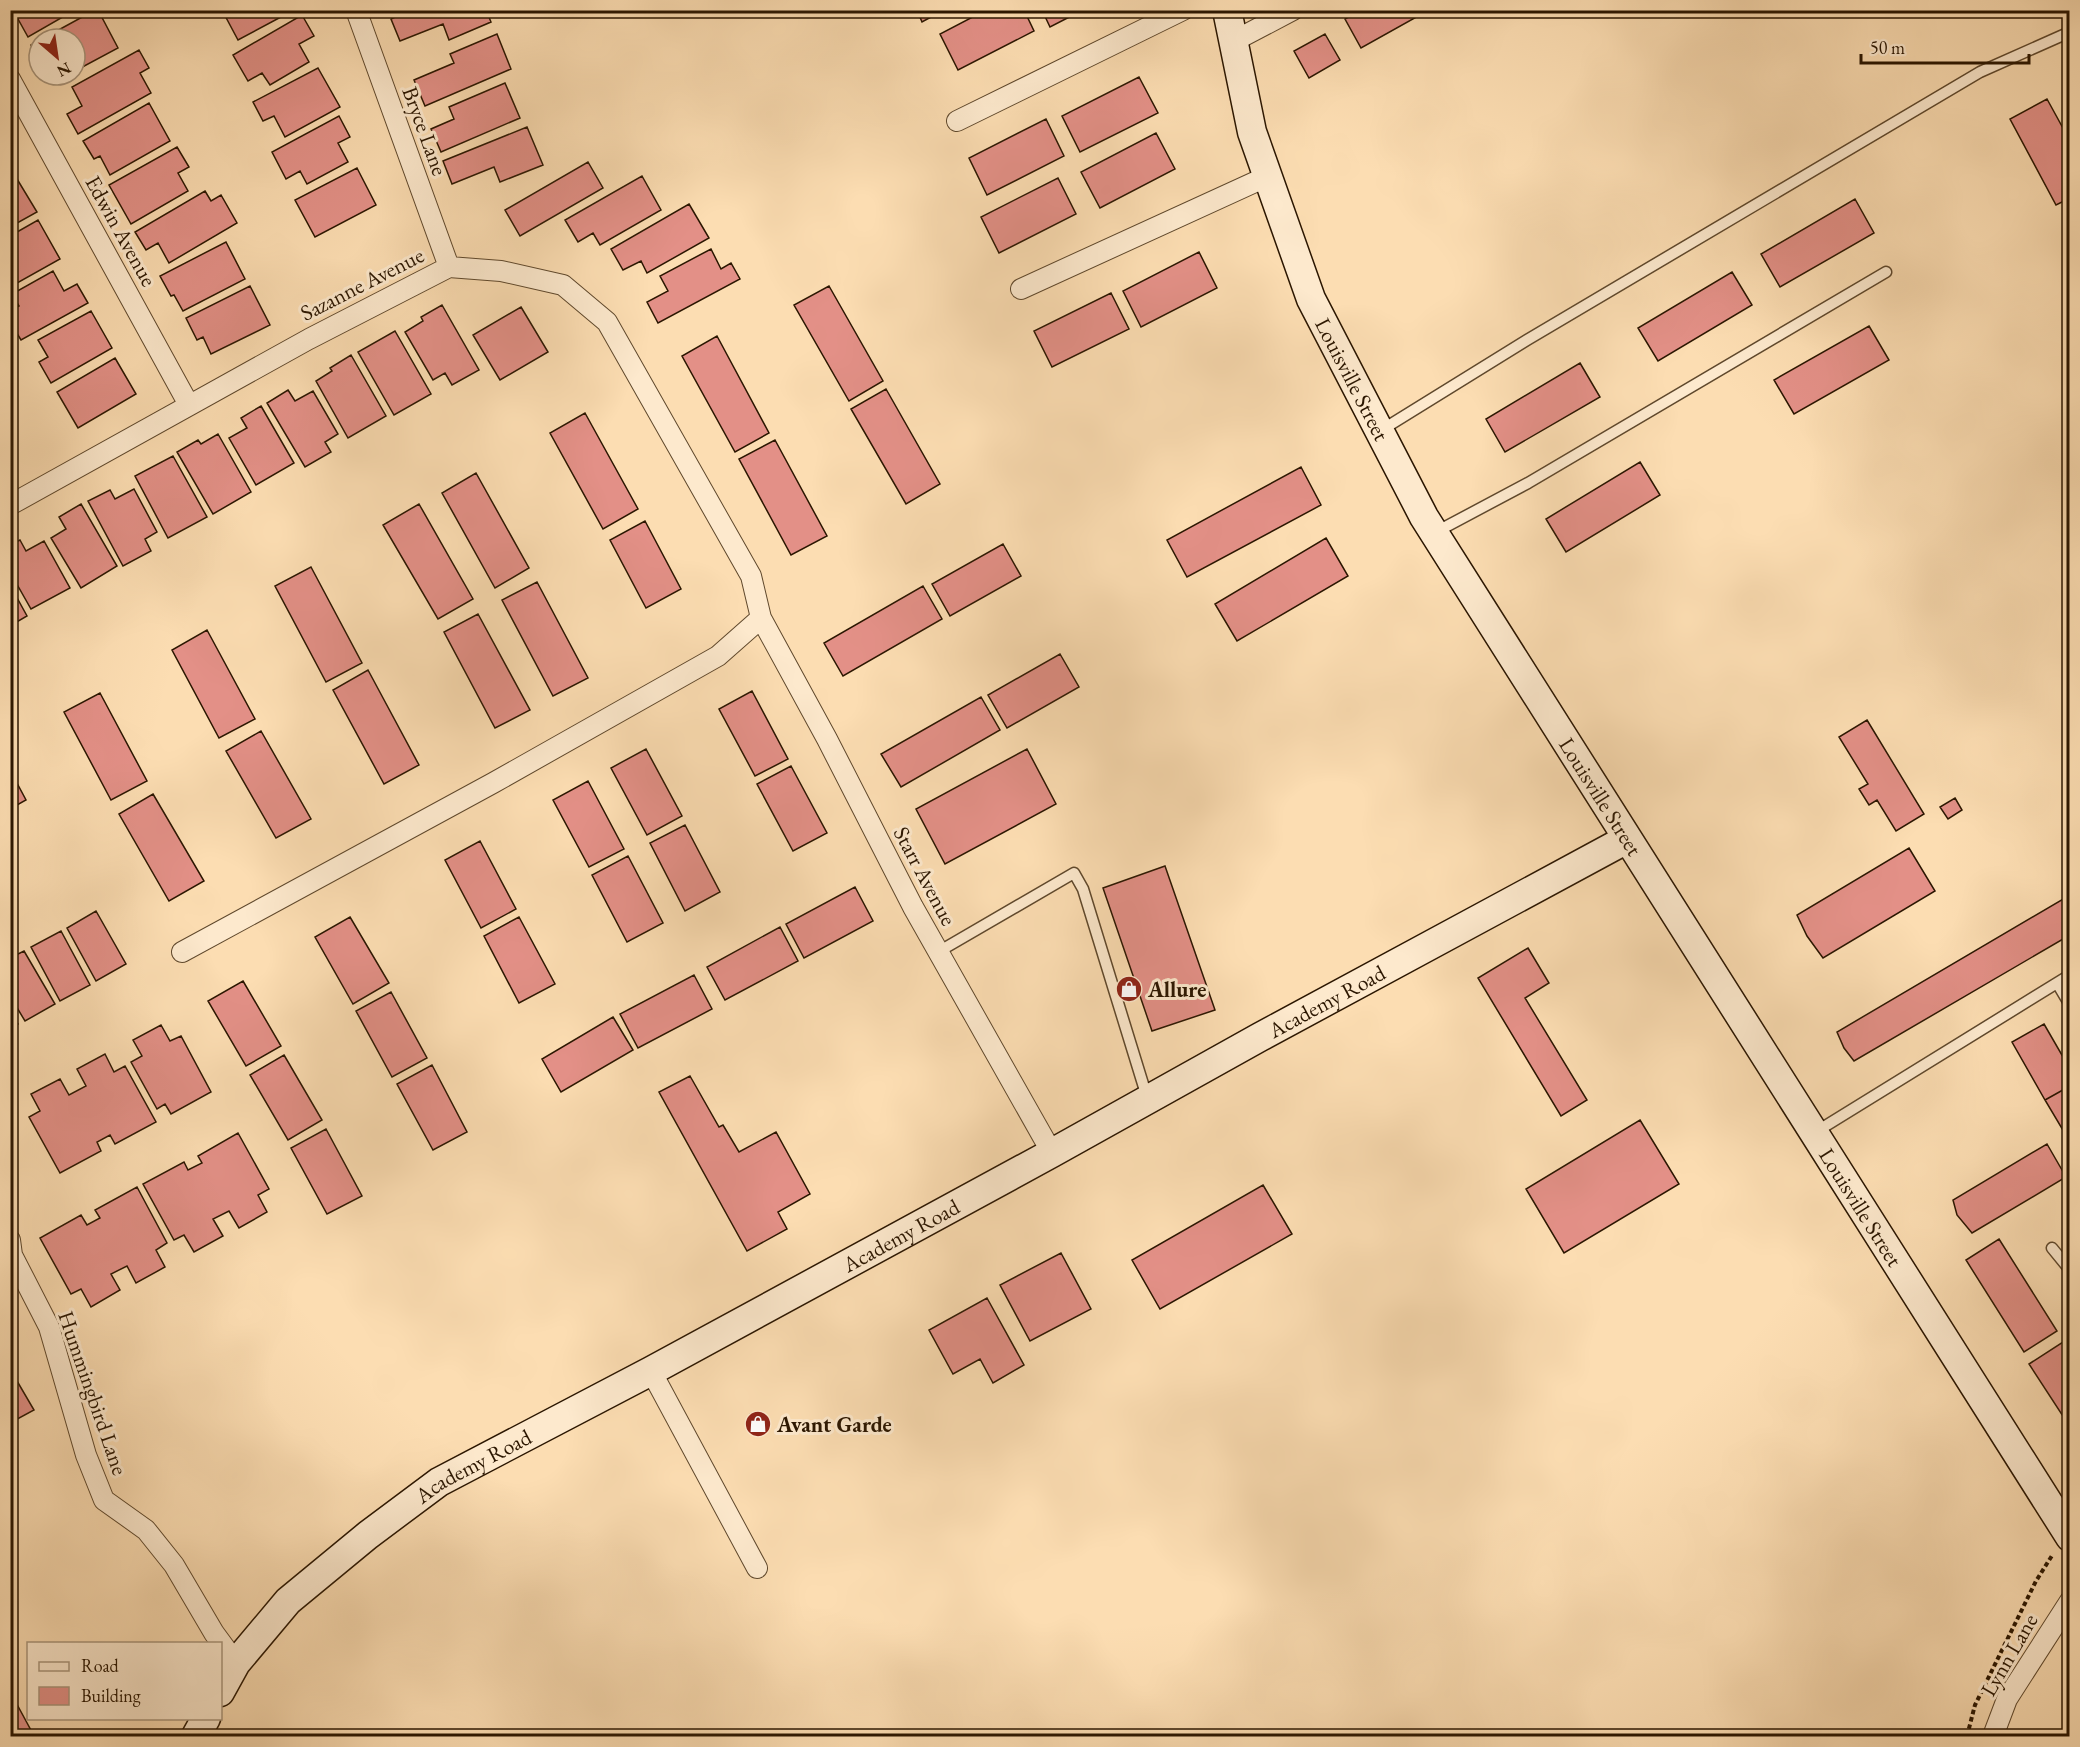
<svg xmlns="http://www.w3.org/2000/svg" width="2080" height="1747" viewBox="0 0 2080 1747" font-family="'EB Garamond',serif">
<rect width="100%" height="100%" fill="#fcddb2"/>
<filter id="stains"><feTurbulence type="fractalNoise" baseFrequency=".00333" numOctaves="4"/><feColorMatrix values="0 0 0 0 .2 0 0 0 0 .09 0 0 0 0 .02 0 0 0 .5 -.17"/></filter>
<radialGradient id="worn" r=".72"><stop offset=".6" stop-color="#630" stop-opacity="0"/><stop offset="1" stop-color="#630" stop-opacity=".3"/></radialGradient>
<path fill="#e39087" stroke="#2b1600" stroke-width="1.5" d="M 13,10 L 75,10 L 28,37 Z
M 95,10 L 98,10 L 118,48 L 75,71 L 75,39 L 42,39 Z
M 222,10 L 294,10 L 238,40 Z
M 410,10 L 486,10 L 491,22 L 449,40 L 443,24 L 400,41 L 391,19 Z
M 917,10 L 944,10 L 922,22 Z
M 986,10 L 1024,10 L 1034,31 L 958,70 L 940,34 Z
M 1042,10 L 1083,10 L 1050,27 Z
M 1361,10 L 1429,10 L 1361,48 L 1345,19 Z
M 302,15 L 314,36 L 299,44 L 309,62 L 270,85 L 262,73 L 248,81 L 233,55 Z
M 497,34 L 511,69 L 425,106 L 414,80 L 454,63 L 450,54 Z
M 1325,34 L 1340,60 L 1309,78 L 1294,51 Z
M 39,41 L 39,60 L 31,45 Z
M 139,50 L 149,68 L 140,73 L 151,93 L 78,134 L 67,114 L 82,106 L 72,87 Z
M 318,68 L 340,107 L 285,137 L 274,116 L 263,121 L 253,102 Z
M 1139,77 L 1158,113 L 1080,152 L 1062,116 Z
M 505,83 L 520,118 L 441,152 L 431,129 L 454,119 L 449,107 Z
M 2047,99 L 2070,141 L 2070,198 L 2056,205 L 2010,119 Z
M 149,103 L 170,141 L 110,175 L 100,156 L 94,159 L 83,141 Z
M 339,116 L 350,137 L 338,143 L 348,162 L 307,184 L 300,171 L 286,179 L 272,152 Z
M 1046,119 L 1064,156 L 987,195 L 969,158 Z
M 527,127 L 543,165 L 500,182 L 494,167 L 452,184 L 443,161 Z
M 1156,133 L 1175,169 L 1100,208 L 1081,172 Z
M 177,147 L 189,167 L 178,173 L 188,191 L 131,224 L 109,185 Z
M 588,162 L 603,188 L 520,236 L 505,210 Z
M 357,168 L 376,205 L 315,237 L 295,200 Z
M 14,174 L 37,212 L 10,227 L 10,176 Z
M 642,176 L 661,210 L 600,245 L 593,233 L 578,242 L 565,220 Z
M 1058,178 L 1076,214 L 999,253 L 981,217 Z
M 205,191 L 211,201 L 221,195 L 237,223 L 169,263 L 158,243 L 146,250 L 135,232 Z
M 1855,199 L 1874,233 L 1780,287 L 1761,254 Z
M 689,204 L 709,238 L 647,273 L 641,261 L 623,270 L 611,249 Z
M 38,220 L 60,259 L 10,287 L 10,236 Z
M 226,242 L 245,279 L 183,311 L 174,295 L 171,296 L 160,276 Z
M 711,249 L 721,269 L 731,263 L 740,279 L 658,323 L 647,302 L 668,291 L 660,276 Z
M 1199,252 L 1217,288 L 1141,327 L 1123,291 Z
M 53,271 L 64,291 L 77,284 L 88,303 L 21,340 L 10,322 L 10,311 L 19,306 L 12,294 Z
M 1732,272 L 1752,305 L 1658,361 L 1638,328 Z
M 250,286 L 270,325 L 211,354 L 203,337 L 197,340 L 186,318 Z
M 829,286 L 883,381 L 849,401 L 794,305 Z
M 1111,293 L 1129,329 L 1052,367 L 1034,331 Z
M 442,305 L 479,370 L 452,385 L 445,373 L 433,380 L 405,332 L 423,321 L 421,317 Z
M 521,307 L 548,352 L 500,380 L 473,335 Z
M 91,311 L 112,348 L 51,383 L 39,362 L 48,357 L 38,340 Z
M 1869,326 L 1889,360 L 1794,414 L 1774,380 Z
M 395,331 L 431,394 L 394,415 L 358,352 Z
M 717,336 L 769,433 L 735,452 L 682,356 Z
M 351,355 L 386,416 L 348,438 L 316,381 L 332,371 L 330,368 Z
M 115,358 L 136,394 L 78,428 L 57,392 Z
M 1580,363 L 1600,397 L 1505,452 L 1486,419 Z
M 886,389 L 940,484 L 906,504 L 851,409 Z
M 288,390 L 295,401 L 313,391 L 338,434 L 325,442 L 331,452 L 305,467 L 267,403 Z
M 261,406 L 294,463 L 256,485 L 229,438 L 247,428 L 241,418 Z
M 585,413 L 638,509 L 603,529 L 550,433 Z
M 218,434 L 251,492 L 213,514 L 177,452 L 198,440 L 201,444 Z
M 775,440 L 827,536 L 791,555 L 739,459 Z
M 173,456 L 207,517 L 168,538 L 135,476 Z
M 1640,462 L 1660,495 L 1566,552 L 1546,519 Z
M 1301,467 L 1321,505 L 1187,577 L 1167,540 Z
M 476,473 L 529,568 L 495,588 L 442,493 Z
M 134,489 L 157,532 L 145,539 L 151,551 L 123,566 L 88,501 L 110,490 L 115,499 Z
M 81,504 L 117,566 L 81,588 L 51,538 L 66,529 L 59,517 Z
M 419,504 L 473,599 L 438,619 L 383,525 Z
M 645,521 L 681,589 L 646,608 L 610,540 Z
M 1326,538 L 1348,576 L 1237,641 L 1215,604 Z
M 20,540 L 26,551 L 44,541 L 70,588 L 31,609 L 10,572 L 10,545 Z
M 1003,544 L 1021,576 L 950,616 L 932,584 Z
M 311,567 L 362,663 L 326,682 L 275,586 Z
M 537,582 L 588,678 L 553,696 L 502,600 Z
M 10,585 L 27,616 L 10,626 Z
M 923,586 L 942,619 L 843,676 L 824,643 Z
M 478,614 L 530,710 L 495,728 L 444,632 Z
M 207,630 L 255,719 L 219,738 L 172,650 Z
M 1060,654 L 1079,687 L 1007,728 L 988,695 Z
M 368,670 L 419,765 L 384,784 L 333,690 Z
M 752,691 L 788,759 L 755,776 L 719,709 Z
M 100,693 L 147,781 L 111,800 L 64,712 Z
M 981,697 L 1000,730 L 901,787 L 881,754 Z
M 1867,720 L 1924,814 L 1896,831 L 1877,800 L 1869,805 L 1859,789 L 1868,784 L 1839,737 Z
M 261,731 L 311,819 L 276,838 L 226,751 Z
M 646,749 L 682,816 L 647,835 L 611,768 Z
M 1027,749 L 1056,804 L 945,864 L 916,809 Z
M 791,766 L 827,833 L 793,851 L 757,784 Z
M 10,770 L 26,800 L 10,809 Z
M 588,781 L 624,849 L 589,867 L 553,800 Z
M 153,794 L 204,881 L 169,901 L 119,814 Z
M 1955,798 L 1962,810 L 1948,819 L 1940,807 Z
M 685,825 L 720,892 L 685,911 L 650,843 Z
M 480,841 L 516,909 L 481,928 L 445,860 Z
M 1909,848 L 1935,891 L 1823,958 L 1807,936 L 1797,915 Z
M 628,856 L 663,923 L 627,942 L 592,875 Z
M 1165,866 L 1215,1010 L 1152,1031 L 1103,888 Z
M 855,887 L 873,921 L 804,958 L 786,924 Z
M 2070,895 L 2070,935 L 1854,1061 L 1844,1048 L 1837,1032 Z
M 96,911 L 126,964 L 96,981 L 67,928 Z
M 350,917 L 389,983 L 353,1004 L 315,937 Z
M 519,917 L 555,984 L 519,1003 L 484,936 Z
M 780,927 L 798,961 L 725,1000 L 707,967 Z
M 61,931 L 90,985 L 60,1001 L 31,947 Z
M 1528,948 L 1549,983 L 1525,998 L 1587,1100 L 1561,1116 L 1478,978 Z
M 24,951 L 55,1004 L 25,1021 L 10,996 L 10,958 Z
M 694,975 L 712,1009 L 638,1048 L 620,1014 Z
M 243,981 L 281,1046 L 246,1066 L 208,1001 Z
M 391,992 L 427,1058 L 392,1077 L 356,1011 Z
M 10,1011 L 18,1024 L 10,1028 Z
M 613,1017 L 633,1050 L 561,1092 L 542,1059 Z
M 2044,1024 L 2070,1069 L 2070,1086 L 2045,1100 L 2012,1042 Z
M 161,1025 L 170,1041 L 181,1036 L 211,1092 L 171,1114 L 165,1104 L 157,1109 L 131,1062 L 142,1056 L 133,1040 Z
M 105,1054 L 114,1072 L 125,1066 L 156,1122 L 115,1144 L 110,1135 L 97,1142 L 101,1151 L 60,1173 L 29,1117 L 40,1111 L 31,1094 L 60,1079 L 69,1095 L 86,1086 L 77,1069 Z
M 284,1055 L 322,1120 L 288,1140 L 250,1075 Z
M 432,1065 L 467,1132 L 433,1150 L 397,1084 Z
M 690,1076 L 719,1127 L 723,1125 L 739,1152 L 776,1132 L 810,1194 L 778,1212 L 787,1229 L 747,1251 L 659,1092 Z
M 2070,1086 L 2070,1142 L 2045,1100 Z
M 1640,1120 L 1679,1184 L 1564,1253 L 1526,1189 Z
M 326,1129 L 362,1196 L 327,1214 L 291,1148 Z
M 238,1133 L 269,1189 L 258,1195 L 267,1212 L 239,1228 L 229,1211 L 213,1219 L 223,1236 L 194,1252 L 184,1235 L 174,1240 L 143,1184 L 184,1162 L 188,1170 L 202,1163 L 198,1156 Z
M 2047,1144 L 2066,1177 L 1972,1233 L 1957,1215 L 1953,1200 Z
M 1263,1185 L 1292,1234 L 1160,1309 L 1132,1260 Z
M 137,1187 L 167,1243 L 156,1250 L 165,1267 L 136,1283 L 127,1266 L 111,1274 L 120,1290 L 91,1307 L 81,1289 L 71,1294 L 40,1238 L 81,1215 L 87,1225 L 100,1218 L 95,1210 Z
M 1999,1239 L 2057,1331 L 2024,1352 L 1966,1260 Z
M 1061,1253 L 1091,1309 L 1030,1341 L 1000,1285 Z
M 987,1298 L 1024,1365 L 993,1383 L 980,1359 L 953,1374 L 929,1330 Z
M 2063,1342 L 2070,1352 L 2070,1427 L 2029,1364 Z
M 10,1369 L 34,1410 L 10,1423 Z
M 13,1697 L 33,1734 L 29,1736 L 10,1736 L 10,1699 Z"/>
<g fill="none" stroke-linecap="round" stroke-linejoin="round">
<g stroke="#5f482c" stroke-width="13">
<path id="lane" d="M 1380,431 L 1527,340 L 1980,72 L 2070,32
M 1434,533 L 1528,483 L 1886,272
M 938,952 L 1074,873 L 1083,889 L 1147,1097
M 2057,983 L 2070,1005
M 1814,1133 L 2070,975
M 2052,1248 L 2070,1270"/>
</g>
<g stroke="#5f482c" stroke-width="22">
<path id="street" d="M 356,10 L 449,267
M 1234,41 L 1293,10
M 10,79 L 189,405
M 957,121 L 1183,10
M 1021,289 L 1268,176
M 10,505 L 309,339 L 449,267 L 501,271 L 563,285 L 607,322 L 751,576 L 761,618 L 827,739 L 913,907 L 1052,1153
M 182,952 L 493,783 L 718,656 L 761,618
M 10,1240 L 12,1255 L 49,1327 L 86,1455 L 104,1500 L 146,1530 L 174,1565 L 214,1633 L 236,1663
M 651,1371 L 757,1568
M 1993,1736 L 2007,1699 L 2070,1601"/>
</g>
<g stroke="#2b1600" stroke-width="31">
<g id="secondary">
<path id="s1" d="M 1227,10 L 1252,132 L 1311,299 L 1424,517 L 2070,1537"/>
<path id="s2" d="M 220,1692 L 236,1663 L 288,1601 L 368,1535 L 439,1482 L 651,1371 L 1052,1153 L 1260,1037 L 1627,839"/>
<path d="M 196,1736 L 206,1718"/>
</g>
</g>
<path stroke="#2b1600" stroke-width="4" stroke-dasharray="4.5 3" stroke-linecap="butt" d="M 1967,1736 L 1975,1705 L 2036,1581 L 2053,1554"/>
<use href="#lane" stroke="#fde9cd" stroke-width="10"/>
<use href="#street" stroke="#fde9cd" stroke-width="20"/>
<use href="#secondary" stroke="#fde9cd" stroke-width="28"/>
</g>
<defs>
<g id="shop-disc" transform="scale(1.35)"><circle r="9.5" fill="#8f2418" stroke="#fde9cd"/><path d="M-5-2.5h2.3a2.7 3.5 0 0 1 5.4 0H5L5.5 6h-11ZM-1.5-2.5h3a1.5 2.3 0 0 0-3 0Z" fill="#fff"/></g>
</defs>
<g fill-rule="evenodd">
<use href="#shop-disc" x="1129" y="989"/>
<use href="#shop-disc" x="758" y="1424"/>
</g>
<g text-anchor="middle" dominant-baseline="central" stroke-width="6" stroke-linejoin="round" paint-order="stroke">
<g font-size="22" fill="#2b1600" stroke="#fde9cd">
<text transform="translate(425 131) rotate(70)">Bryce Lane</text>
<text transform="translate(121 231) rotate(61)">Edwin Avenue</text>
<text transform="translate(362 284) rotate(-27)">Sazanne Avenue</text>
<text stroke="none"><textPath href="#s1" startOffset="392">Louisville Street</textPath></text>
<text stroke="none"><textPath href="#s1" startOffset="878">Louisville Street</textPath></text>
<text transform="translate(925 876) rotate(62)">Starr Avenue</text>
<text stroke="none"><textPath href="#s2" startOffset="1316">Academy Road</textPath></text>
<text stroke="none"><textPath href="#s1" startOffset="1364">Louisville Street</textPath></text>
<text stroke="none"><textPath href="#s2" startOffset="830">Academy Road</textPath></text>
<text transform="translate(93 1393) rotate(71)">Hummingbird Lane</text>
<text stroke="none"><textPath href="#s2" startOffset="344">Academy Road</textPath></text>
<text transform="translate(2009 1655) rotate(-60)">Lynn Lane</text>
</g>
<g font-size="22" font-weight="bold" fill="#2b1600" stroke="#fde9cd" text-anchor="start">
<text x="1148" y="989">Allure</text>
<text x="777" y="1424">Avant Garde</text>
</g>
</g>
<rect width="2080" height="1747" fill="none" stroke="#fcddb2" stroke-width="36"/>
<rect x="12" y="12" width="2056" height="1723" fill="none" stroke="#2b1600" stroke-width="3"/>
<rect x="18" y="18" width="2044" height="1711" fill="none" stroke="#2b1600" stroke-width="1.5"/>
<rect x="27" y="1642" width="195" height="78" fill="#fde9cd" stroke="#a9957b" stroke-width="1.5"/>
<rect x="39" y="1662" width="30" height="9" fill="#fde9cd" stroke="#a9957b" stroke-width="1.5"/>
<text x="81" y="1672" font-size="18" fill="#2b1600">Road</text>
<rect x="39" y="1687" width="30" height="18" fill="#e39087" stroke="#a9957b" stroke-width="1.5"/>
<text x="81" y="1702" font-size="18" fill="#2b1600">Building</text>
<g transform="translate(57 57) rotate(151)"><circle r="28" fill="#fde9cd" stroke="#a9957b" stroke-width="1.5"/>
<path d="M0-4.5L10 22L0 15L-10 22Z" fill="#8f2418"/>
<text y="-9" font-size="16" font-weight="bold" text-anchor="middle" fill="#2b1600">N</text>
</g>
<path d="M1861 54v9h168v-9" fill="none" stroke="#2b1600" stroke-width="3"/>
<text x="1870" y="54" font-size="18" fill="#2b1600" stroke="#fde9cd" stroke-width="4.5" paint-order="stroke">50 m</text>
<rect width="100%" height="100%" filter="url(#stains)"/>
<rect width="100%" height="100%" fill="url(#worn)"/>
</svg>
